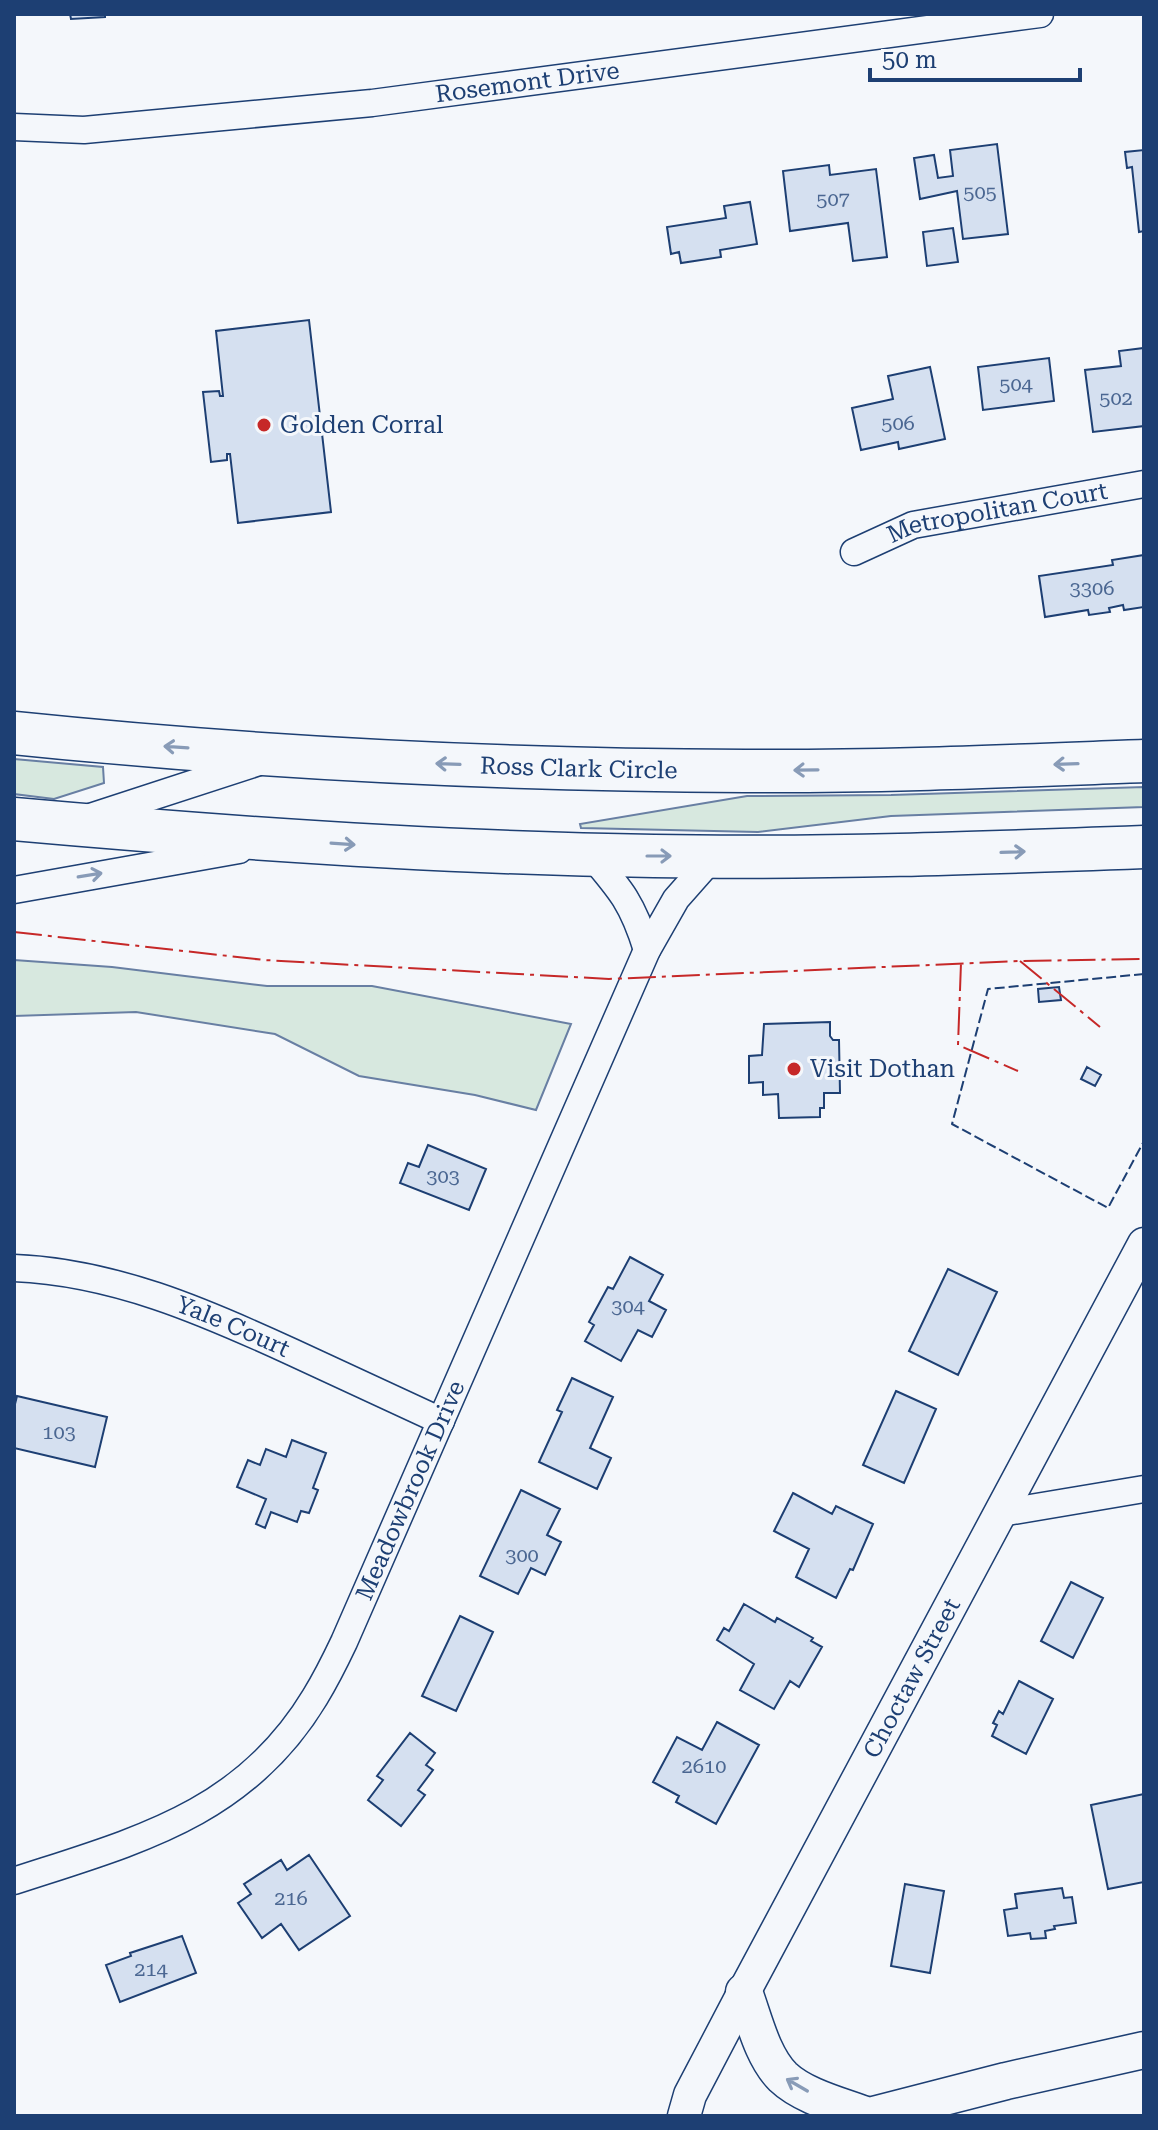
<svg xmlns="http://www.w3.org/2000/svg" width="1158" height="2130" viewBox="0 0 1158 2130" font-family="'Roboto Serif',serif">
<rect width="100%" height="100%" fill="#f4f7fb"/>
<path fill="#d7e8df" stroke="#687fa3" stroke-width="2" d="M 14,759 L 103,767 L 104,783 L 54,799 L 14,794 Z
M 1144,787 L 1144,807 L 891,816 L 758,832 L 581,828 L 580,824 L 747,796 L 891,795 Z
M 14,960 L 112,967 L 267,986 L 372,986 L 571,1024 L 536,1110 L 475,1095 L 359,1076 L 275,1034 L 136,1012 L 14,1016 Z"/>
<path fill="#d5e0f0" stroke="#1d3f73" stroke-width="2" d="M 70,14 L 105,14 L 105,17 L 71,19 Z
M 997,144 L 1008,234 L 963,239 L 957,191 L 920,199 L 914,158 L 934,155 L 938,178 L 953,176 L 950,150 Z
M 1144,150 L 1144,231 L 1139,232 L 1132,167 L 1127,168 L 1125,152 Z
M 829,165 L 830,175 L 876,169 L 887,257 L 853,261 L 848,223 L 790,231 L 783,171 Z
M 750,202 L 757,244 L 720,250 L 721,257 L 681,263 L 679,252 L 671,254 L 667,227 L 726,218 L 724,206 Z
M 953,228 L 958,262 L 927,266 L 923,232 Z
M 309,320 L 331,512 L 238,523 L 230,454 L 227,454 L 227,460 L 211,462 L 203,392 L 219,391 L 220,396 L 223,396 L 216,331 Z
M 1144,348 L 1144,426 L 1093,432 L 1085,370 L 1121,366 L 1119,351 Z
M 1049,358 L 1054,401 L 983,410 L 978,367 Z
M 930,367 L 945,439 L 899,449 L 898,442 L 861,450 L 852,408 L 893,399 L 888,376 Z
M 1144,555 L 1144,607 L 1124,610 L 1123,605 L 1109,608 L 1110,612 L 1089,615 L 1088,610 L 1045,617 L 1039,576 L 1113,565 L 1112,560 Z
M 1059,987 L 1061,1000 L 1039,1002 L 1038,989 Z
M 830,1022 L 830,1036 L 833,1040 L 839,1040 L 840,1093 L 824,1093 L 824,1108 L 820,1108 L 820,1117 L 779,1118 L 778,1094 L 763,1095 L 763,1082 L 749,1083 L 749,1056 L 762,1055 L 764,1024 Z
M 1087,1067 L 1101,1075 L 1095,1086 L 1081,1079 Z
M 428,1145 L 486,1169 L 469,1210 L 400,1183 L 408,1163 L 419,1167 Z
M 630,1257 L 663,1275 L 649,1301 L 666,1310 L 652,1337 L 638,1330 L 621,1361 L 585,1341 L 594,1325 L 589,1322 L 608,1287 L 613,1289 Z
M 948,1269 L 997,1292 L 958,1375 L 909,1351 Z
M 572,1378 L 613,1397 L 590,1448 L 611,1458 L 597,1489 L 539,1462 L 562,1412 L 557,1410 Z
M 896,1391 L 936,1409 L 904,1483 L 863,1465 Z
M 17,1396 L 107,1417 L 95,1467 L 14,1448 L 14,1408 Z
M 292,1440 L 326,1453 L 313,1488 L 318,1490 L 309,1513 L 301,1511 L 297,1522 L 271,1512 L 265,1528 L 256,1524 L 266,1499 L 237,1487 L 248,1460 L 260,1465 L 266,1449 L 286,1457 Z
M 521,1490 L 560,1509 L 547,1535 L 561,1542 L 545,1575 L 531,1568 L 518,1594 L 480,1576 Z
M 793,1493 L 832,1514 L 836,1506 L 873,1524 L 853,1570 L 850,1569 L 836,1598 L 796,1577 L 809,1549 L 774,1531 Z
M 1071,1582 L 1103,1598 L 1073,1658 L 1041,1641 Z
M 744,1604 L 775,1622 L 777,1618 L 813,1638 L 811,1641 L 822,1647 L 799,1687 L 790,1681 L 774,1709 L 740,1690 L 754,1664 L 717,1640 L 724,1628 L 729,1631 Z
M 460,1616 L 493,1632 L 456,1711 L 422,1696 Z
M 1019,1681 L 1053,1699 L 1026,1754 L 992,1736 L 997,1725 L 993,1723 L 999,1711 L 1003,1714 Z
M 717,1722 L 759,1745 L 716,1824 L 676,1802 L 679,1796 L 653,1782 L 677,1737 L 702,1750 Z
M 410,1733 L 435,1753 L 426,1765 L 433,1770 L 418,1790 L 425,1795 L 401,1826 L 368,1800 L 383,1780 L 377,1776 Z
M 1144,1794 L 1144,1882 L 1108,1889 L 1091,1805 Z
M 309,1855 L 350,1916 L 299,1950 L 281,1924 L 262,1938 L 238,1903 L 251,1894 L 244,1884 L 281,1860 L 287,1870 Z
M 905,1884 L 944,1891 L 930,1973 L 891,1966 Z
M 1062,1888 L 1064,1898 L 1072,1897 L 1076,1923 L 1054,1926 L 1055,1929 L 1045,1931 L 1046,1938 L 1031,1939 L 1030,1933 L 1008,1936 L 1004,1910 L 1017,1908 L 1015,1894 Z
M 182,1936 L 196,1973 L 120,2002 L 106,1965 L 131,1956 L 130,1953 Z"/>
<g fill="none" stroke-linecap="round" stroke-linejoin="round">
<g stroke="#1d3f73" stroke-width="29">
<g id="minor">
<path id="s1" d="M 14,127 L 84,130 L 372,103 L 1040,14"/>
<path id="s2" d="M 854,552 L 913,525 L 1144,484"/>
<path d="M 87,818 L 259,762"/>
<path d="M 591,855 C 621,890 633,904 647,950"/>
<path d="M 14,890 L 239,850"/>
<path id="s3" d="M 14,1268 C 113,1272 203,1311 292,1352 C 341,1375 391,1398 441,1421"/>
<path d="M 1001,1513 L 1144,1489"/>
<path id="s4" d="M 14,1881 C 136,1841 244,1815 315,1697 C 326,1679 335,1661 344,1642 L 647,950 L 676,899 L 714,856"/>
</g>
</g>
<g stroke="#1d3f73" stroke-width="35">
<g id="tertiary">
<path id="s5" d="M 684,2116 L 690,2095 L 744,1992 L 1144,1244"/>
</g>
</g>
<g stroke="#1d3f73" stroke-width="39">
<path id="secondary" d="M 744,1992 C 754,2019 762,2056 783,2077 C 804,2097 842,2106 868,2116
M 870,2116 L 1006,2081 L 1144,2050"/>
</g>
<g stroke="#1d3f73" stroke-width="45">
<g id="trunk">
<path id="s6" d="M 14,733 C 257,758 501,770 745,771 C 878,772 1011,766 1144,761"/>
<path d="M 14,819 C 227,838 440,853 654,856 C 817,859 981,853 1144,847"/>
</g>
</g>
<use href="#minor" stroke="#f4f7fb" stroke-width="26"/>
<use href="#tertiary" stroke="#f4f7fb" stroke-width="32"/>
<use href="#secondary" stroke="#f4f7fb" stroke-width="36"/>
<use href="#trunk" stroke="#f4f7fb" stroke-width="42"/>
<path stroke="#1d3f73" stroke-width="2" stroke-dasharray="10 4" stroke-linecap="butt" d="M 1144,974 L 988,989 L 952,1124 L 1108,1208 L 1144,1141"/>
<path stroke="#c62828" stroke-width="2" stroke-dasharray="28 6 4 6" stroke-linecap="butt" d="M 14,932 L 264,960 L 609,979 L 1020,961 L 1144,959
M 1020,961 L 1100,1027
M 961,963 L 958,1045 L 1018,1071"/>
</g>
<defs><path id="oneway-shaft" d="M-6 0H5M1.5-3L5.5 0L1.5 3" fill="none" stroke-width="1.6" stroke-linecap="round" stroke-linejoin="round" transform="scale(2)"/></defs>
<g stroke="#889bb7">
<use href="#oneway-shaft" transform="translate(176 747) rotate(-176)"/>
<use href="#oneway-shaft" transform="translate(448 764) rotate(-178)"/>
<use href="#oneway-shaft" transform="translate(1066 764) rotate(178)"/>
<use href="#oneway-shaft" transform="translate(806 770) rotate(179)"/>
<use href="#oneway-shaft" transform="translate(343 844) rotate(4)"/>
<use href="#oneway-shaft" transform="translate(1013 852) rotate(-2)"/>
<use href="#oneway-shaft" transform="translate(659 856)"/>
<use href="#oneway-shaft" transform="translate(90 875) rotate(-9)"/>
<use href="#oneway-shaft" transform="translate(797 2085) rotate(-150)"/>
</g>
<g fill="#c62828" stroke="#f4f7fb" stroke-width="3">
<circle cx="264" cy="425" r="8"/>
<circle cx="794" cy="1069" r="8"/>
</g>
<g text-anchor="middle" dominant-baseline="central" stroke-width="6" stroke-linejoin="round" paint-order="stroke">
<g font-size="20" fill="#4b6792">
<text x="980" y="192">505</text>
<text x="833" y="199">507</text>
<text x="1016" y="384">504</text>
<text x="1116" y="398">502</text>
<text x="898" y="423">506</text>
<text x="1092" y="588">3306</text>
<text x="443" y="1176">303</text>
<text x="628" y="1306">304</text>
<text x="59" y="1432">103</text>
<text x="522" y="1555">300</text>
<text x="704" y="1766">2610</text>
<text x="291" y="1898">216</text>
<text x="151" y="1969">214</text>
</g>
<g font-size="24" fill="#1d3f73" stroke="#f4f7fb">
<text stroke="none"><textPath href="#s1" startOffset="516">Rosemont Drive</textPath></text>
<text stroke="none"><textPath href="#s2" startOffset="150">Metropolitan Court</textPath></text>
<text stroke="none"><textPath href="#s6" startOffset="566">Ross Clark Circle</textPath></text>
<text stroke="none"><textPath href="#s3" startOffset="228">Yale Court</textPath></text>
<text stroke="none"><textPath href="#s4" startOffset="590">Meadowbrook Drive</textPath></text>
<text stroke="none"><textPath href="#s5" startOffset="494">Choctaw Street</textPath></text>
</g>
<g font-size="24" fill="#1d3f73" stroke="#f4f7fb" text-anchor="start">
<text x="280" y="425">Golden Corral</text>
<text x="810" y="1069">Visit Dothan</text>
</g>
</g>
<rect width="1158" height="2130" fill="none" stroke="#1d3f73" stroke-width="32"/>
<path d="M870 68v12h210v-12" fill="none" stroke="#1d3f73" stroke-width="4"/>
<text x="882" y="68" font-size="24" fill="#1d3f73" stroke="#f4f7fb" stroke-width="6" paint-order="stroke">50 m</text>
</svg>
